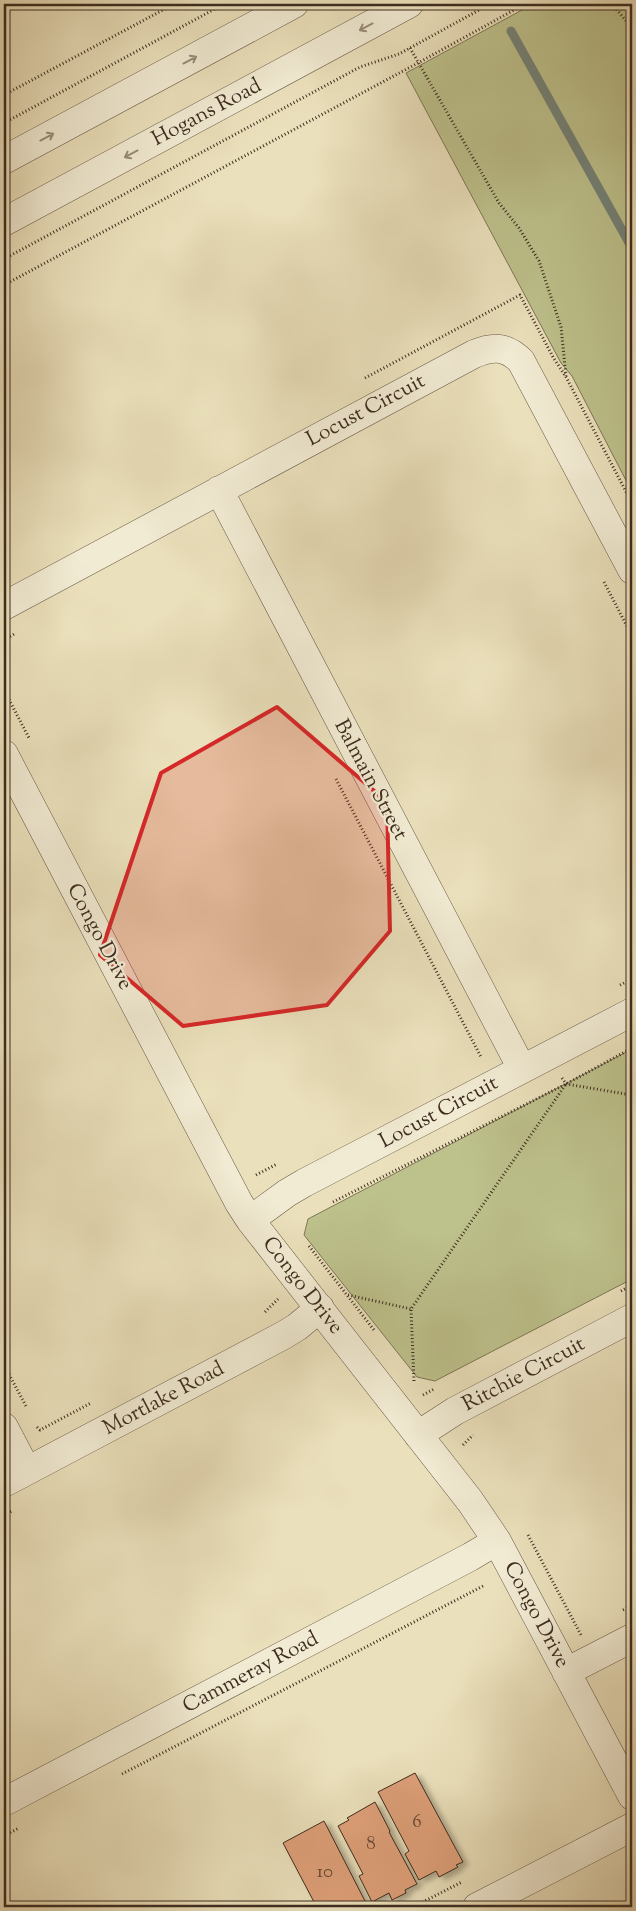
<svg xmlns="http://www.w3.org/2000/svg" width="636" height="1911" viewBox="0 0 636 1911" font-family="'Sorts Mill Goudy',serif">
<defs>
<filter id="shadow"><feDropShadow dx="5.5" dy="3" stdDeviation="2.5" flood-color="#0004"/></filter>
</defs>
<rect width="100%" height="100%" fill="#eae0bb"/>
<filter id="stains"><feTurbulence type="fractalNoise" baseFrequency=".004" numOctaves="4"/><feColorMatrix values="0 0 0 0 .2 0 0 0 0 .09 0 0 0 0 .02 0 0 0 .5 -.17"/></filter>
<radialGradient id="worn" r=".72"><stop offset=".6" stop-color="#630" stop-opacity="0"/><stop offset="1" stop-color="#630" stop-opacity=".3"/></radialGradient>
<path fill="#bdc18c" stroke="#7e7656" d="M 533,4 L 632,4 L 632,492 L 572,376 L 561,363 L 406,73 Z
M 632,1049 L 632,1279 L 435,1381 L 417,1377 L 304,1235 L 308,1219 Z"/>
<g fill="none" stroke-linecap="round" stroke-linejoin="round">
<path stroke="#748379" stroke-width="9" d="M 511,31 L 632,248"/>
</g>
<path fill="#dea079" stroke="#3e2c20" filter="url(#shadow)" d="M 415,1773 L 463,1862 L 456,1865 L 458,1867 L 439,1877 L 436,1871 L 419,1880 L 405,1854 L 409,1851 L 378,1792 Z
M 375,1802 L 390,1831 L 389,1832 L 417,1884 L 405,1890 L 406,1893 L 392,1900 L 389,1893 L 372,1902 L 359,1876 L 363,1874 L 338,1826 L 349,1820 L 347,1818 Z
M 324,1821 L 366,1903 L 368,1902 L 372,1907 L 310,1907 L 309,1904 L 314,1902 L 283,1843 Z"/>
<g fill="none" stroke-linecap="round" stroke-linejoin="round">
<g stroke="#695947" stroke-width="29">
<path id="minor" d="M 4,160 L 294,4
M 4,222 L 409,4
M 219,490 L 522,1069
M 4,606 L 474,354 C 493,346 506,346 521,361 L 632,570
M 4,754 L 239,1203 L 250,1220 L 470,1501 L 497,1541 L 632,1796
M 250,1220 L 287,1193 L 304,1183 L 632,1012
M 4,1427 L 27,1471
M 418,1435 L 455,1411 L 632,1318
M 4,1483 L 284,1335 L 297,1327 L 320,1308
M 566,1672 L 632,1638
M 4,1802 L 470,1557 L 497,1541
M 477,1907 L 632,1827"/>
</g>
<path stroke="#3e2c20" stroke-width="3" stroke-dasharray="1 2.5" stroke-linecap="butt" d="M 612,4 L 632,28
M 410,48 L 499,203 L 519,228 L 539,261 L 561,327 L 566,376
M 4,95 L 174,4
M 4,123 L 224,4
M 4,259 L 360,67 L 399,54 L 490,4
M 4,285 L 418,63 L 525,4
M 365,378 L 520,295 L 553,357 L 566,377 L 632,503
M 604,582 L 632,636
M 4,640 L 16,633
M 4,690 L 29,738
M 336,779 L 481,1057
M 620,985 L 632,979
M 562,1078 L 566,1084 L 632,1095
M 256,1175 L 277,1164
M 333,1202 L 566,1084 L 632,1048
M 309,1246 L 374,1330
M 621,1291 L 632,1285
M 348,1295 L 411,1309
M 265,1312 L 278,1299
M 4,1365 L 27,1408
M 414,1381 L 411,1309 L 566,1084
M 423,1395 L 434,1389
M 37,1427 L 40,1430 L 91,1403
M 463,1445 L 473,1435
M 4,1515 L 12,1511
M 528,1535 L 581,1635
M 623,1610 L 632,1606
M 122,1774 L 485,1585
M 4,1836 L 19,1828
M 413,1907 L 462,1882"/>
<use href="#minor" stroke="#f1ebd3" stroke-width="28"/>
</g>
<defs><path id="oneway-shaft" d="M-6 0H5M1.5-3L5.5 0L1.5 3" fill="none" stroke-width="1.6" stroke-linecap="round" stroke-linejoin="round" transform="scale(1.25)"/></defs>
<g stroke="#988c7a">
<use href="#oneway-shaft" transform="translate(366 27) rotate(152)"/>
<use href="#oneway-shaft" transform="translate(190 60) rotate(-28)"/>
<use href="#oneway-shaft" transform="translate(47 137) rotate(-28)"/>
<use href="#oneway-shaft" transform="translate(131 154) rotate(152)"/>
</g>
<path fill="#d62828" fill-opacity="0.2" stroke="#d62828" stroke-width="4" stroke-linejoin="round" d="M 277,707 L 387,802 L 390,931 L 327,1005 L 183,1026 L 100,955 L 161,773 Z"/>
<g text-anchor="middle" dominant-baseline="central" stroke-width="4.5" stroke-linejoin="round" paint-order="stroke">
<g font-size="19" fill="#664936">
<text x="417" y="1822">6</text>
<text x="371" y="1844">8</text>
<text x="325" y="1872">10</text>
</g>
<g font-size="21" fill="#3e2c20" stroke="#f1ebd3">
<text transform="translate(207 113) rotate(-28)">Hogans Road</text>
<text transform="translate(366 411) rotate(-28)">Locust Circuit</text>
<text transform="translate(370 780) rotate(62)">Balmain Street</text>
<text transform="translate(99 937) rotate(62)">Congo Drive</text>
<text transform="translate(439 1113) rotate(-28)">Locust Circuit</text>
<text transform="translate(302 1286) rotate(52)">Congo Drive</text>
<text transform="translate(524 1375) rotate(-28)">Ritchie Circuit</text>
<text transform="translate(164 1399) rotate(-28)">Mortlake Road</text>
<text transform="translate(536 1615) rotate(62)">Congo Drive</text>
<text transform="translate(251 1673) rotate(-28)">Cammeray Road</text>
</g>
</g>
<rect width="636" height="1911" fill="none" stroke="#eae0bb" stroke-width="20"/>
<rect x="5" y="5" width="626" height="1901" fill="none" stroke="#3e2c20" stroke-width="2.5"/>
<rect x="10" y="10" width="616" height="1891" fill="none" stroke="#3e2c20"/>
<rect width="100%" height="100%" filter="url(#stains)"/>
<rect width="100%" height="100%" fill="url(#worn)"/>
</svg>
